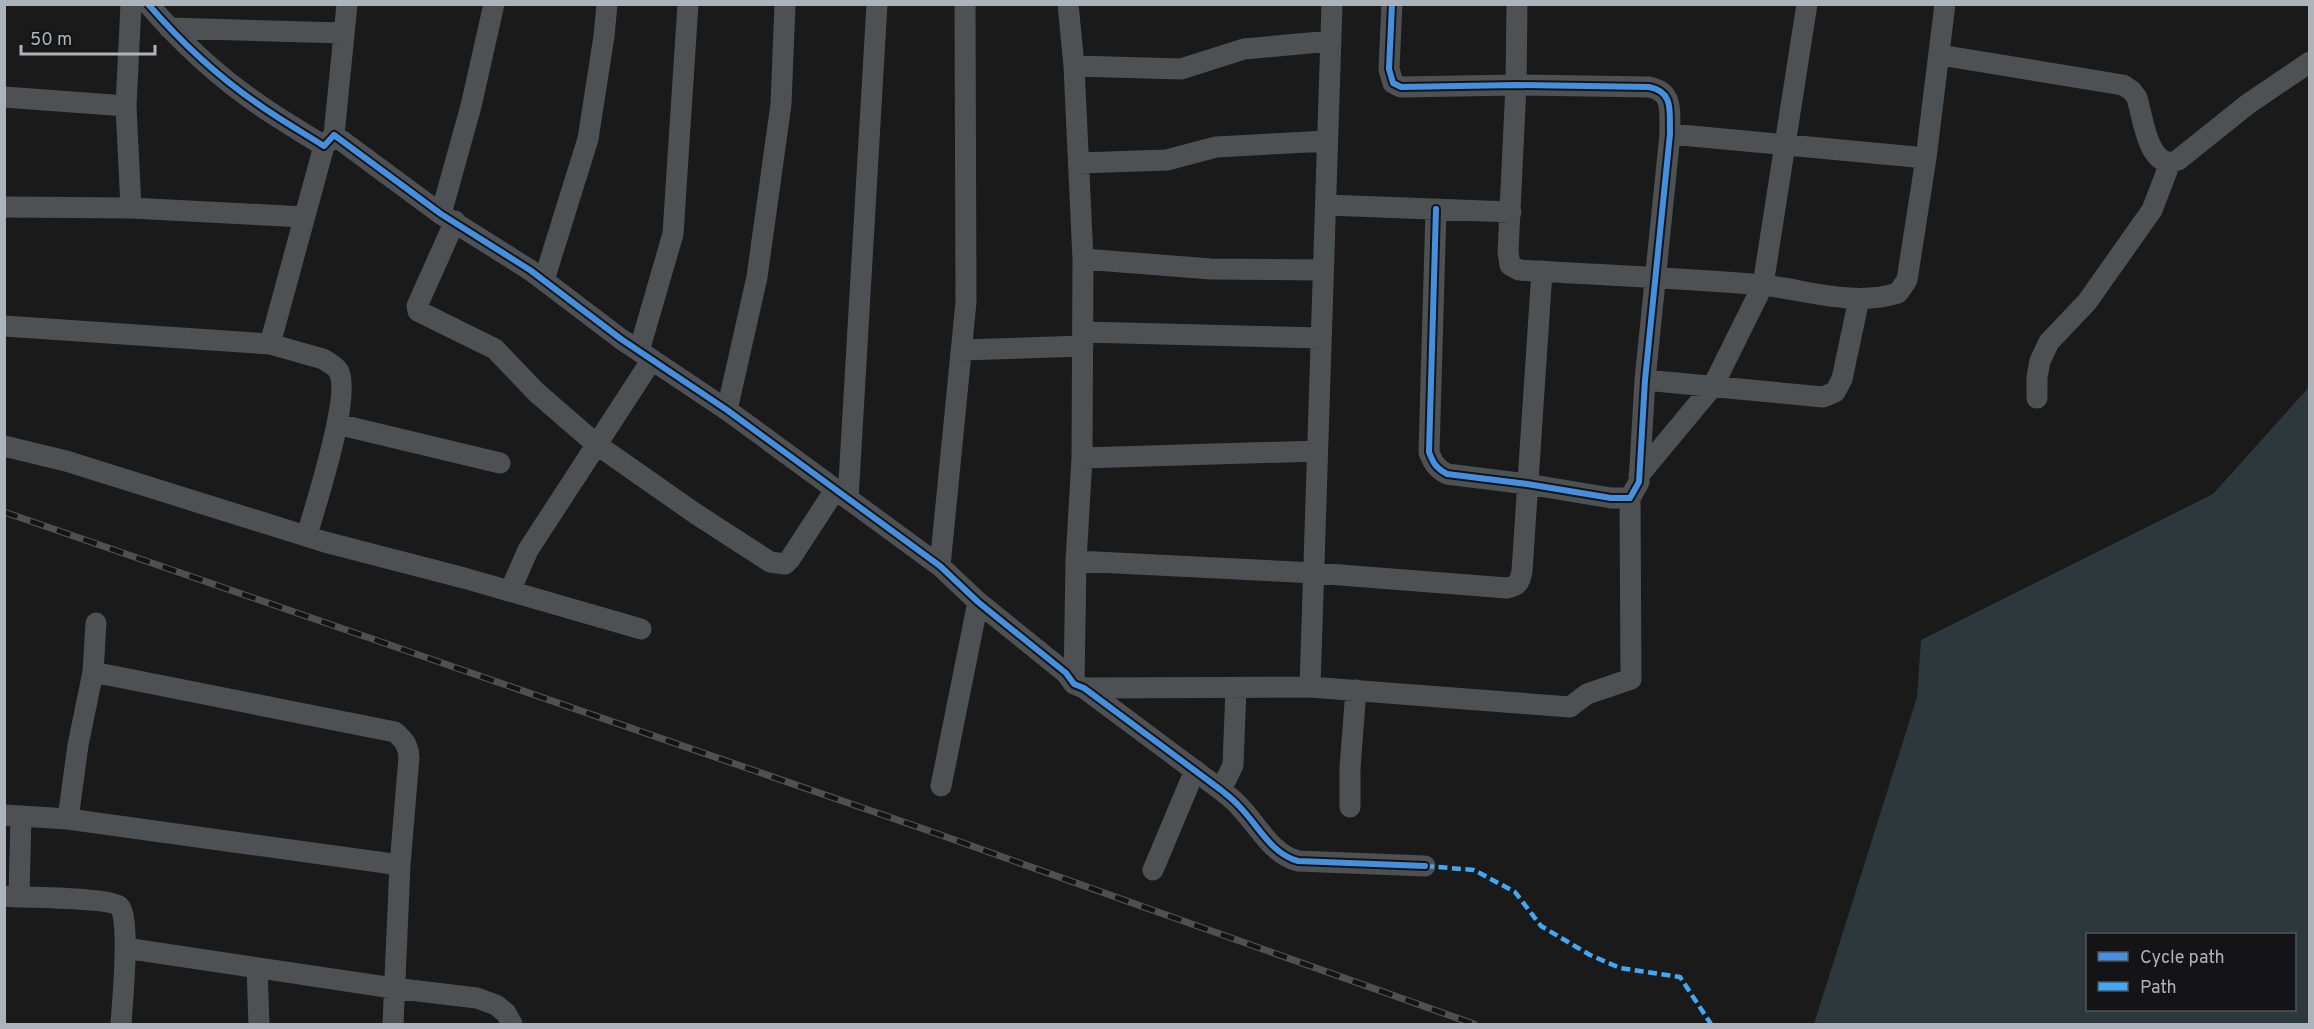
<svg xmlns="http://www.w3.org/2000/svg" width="2314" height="1029" viewBox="0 0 2314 1029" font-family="Overpass,sans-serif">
<rect width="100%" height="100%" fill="#1a1a1a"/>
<path fill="#2d383c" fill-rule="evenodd" d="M 2309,387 L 2309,1024 L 1814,1024 L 1917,697 L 1921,640 L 2213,494 ZM 2088,934 L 2294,934 L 2294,1010 L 2088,1010 Z"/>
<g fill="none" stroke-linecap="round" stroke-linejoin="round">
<path stroke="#4e5153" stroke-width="21" d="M 131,4 L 126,106 L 131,208
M 148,4 C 180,41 217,76 258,104 C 279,119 302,132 324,146 L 334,135 L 441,214 L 530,270 L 621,339 L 727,410 L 940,566 L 978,602 L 1066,673 L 1074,684 L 1084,688 L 1221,790 C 1227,795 1234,800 1239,806 C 1258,825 1271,854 1298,861 L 1425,866
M 1068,4 L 1074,66 L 1083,259 L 1082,458 L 1076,561 L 1074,684
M 1392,4 L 1389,69 L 1393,83 L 1401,87 L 1516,85 L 1649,87 C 1675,92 1669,113 1670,134 L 1645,380 L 1639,482 L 1630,498 L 1611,498 L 1527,484 L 1447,474 C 1436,468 1433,463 1429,452 L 1436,209
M 1517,4 L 1516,85 L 1508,252 L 1510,265 L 1519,270 C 1600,275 1681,278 1762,285 C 1807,290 1854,307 1898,293 L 1907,280 L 1926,158 L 1945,4
M 169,28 L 343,33
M 1940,55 L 2123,85 L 2132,91 L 2137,98 C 2143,118 2147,160 2170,163 L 2178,160 L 2248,104 L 2310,62
M 1074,66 L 1181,69 L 1244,49 L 1331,41
M 4,97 L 126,106
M 1670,134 L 1926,158
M 334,135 L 347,4
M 1079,163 L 1167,160 L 1216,147 L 1327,141
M 1326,205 L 1511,212
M 4,207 L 131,208 L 305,217
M 441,214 L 471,106 L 494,4
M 455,221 L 417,306 L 418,311 L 495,349 L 536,392 L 596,444 L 696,514 L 770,562 L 785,564 L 790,559 L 835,490
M 1083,259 L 1211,269 L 1323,270
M 544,280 L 588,139 L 604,36 L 607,4
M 4,326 L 270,344 L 323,359 C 328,362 335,366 338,370 C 353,393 315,506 307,535
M 1083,332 L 1321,338
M 270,344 L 324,146
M 961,350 L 1083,346
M 639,351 L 673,234 L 688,4
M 1645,380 L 1823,397 L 1835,392 L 1842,379 L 1859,299
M 2037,398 L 2037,377 L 2040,361 L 2049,342 L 2087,302 L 2152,210 L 2170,163
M 727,410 L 757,277 L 781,104 L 785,4
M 337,424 L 500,463
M 4,446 L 66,461 L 325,542 L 464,578 L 641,629
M 1082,458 L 1317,451
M 1639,475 L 1713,386 L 1763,285 L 1807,4
M 848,499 L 877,4
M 1076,561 L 1315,573 L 1507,588 C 1518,586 1520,582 1522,571 L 1542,271
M 940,566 L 966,302 L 965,4
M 510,591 L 528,550 L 651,361
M 93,672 L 395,732 C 404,740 408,745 409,757 L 400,865 L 393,1024
M 1310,687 L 1332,4
M 1084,688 L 1310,687 L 1570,707 L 1587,694 L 1631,679 L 1630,498
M 941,786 L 978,602
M 1221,790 L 1233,765 L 1236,688
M 1350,807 L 1350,768 L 1356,690
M 4,815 L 68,819 L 400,865
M 68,819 L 78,745 L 93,672 L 96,623
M 1153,870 L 1195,770
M 4,896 C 24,898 107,897 119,906 C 131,916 122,1006 121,1024
M 19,897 L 21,816
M 125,948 L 393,988 L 477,998 L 496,1005 L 506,1013 L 512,1024
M 257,968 L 259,1024"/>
<g stroke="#4e5051" stroke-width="7">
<path id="rail" d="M 4,512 L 921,828 L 1474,1024"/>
</g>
<use href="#rail" stroke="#141416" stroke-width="4.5" stroke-dasharray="14" stroke-linecap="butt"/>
<path stroke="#3fa9f5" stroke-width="4.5" stroke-dasharray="9 4.5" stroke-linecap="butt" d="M 1425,866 L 1474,870 L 1515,892 L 1541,926 L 1590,955 L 1620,968 L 1680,977 L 1711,1024"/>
<g stroke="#141416" stroke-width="10">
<path id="cycleway" d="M 148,4 C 180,41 217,76 258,104 C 279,119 302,132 324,146 L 334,135 L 441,214 L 530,270 L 621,339 L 727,410 L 940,566 L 978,602 L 1066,673 L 1074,684 L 1084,688 L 1221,790 C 1227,795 1234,800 1239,806 C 1258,825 1271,854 1298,861 L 1425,866
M 1392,4 L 1389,69 L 1393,83 L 1401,87 L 1516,85 L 1649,87 C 1675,92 1669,113 1670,134 L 1645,380 L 1639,482 L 1630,498 L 1611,498 L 1527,484 L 1447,474 C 1436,468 1433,463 1429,452 L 1436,209"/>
</g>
<use href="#cycleway" stroke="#468fdf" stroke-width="6"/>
</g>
<rect width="2314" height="1029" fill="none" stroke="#acb3ba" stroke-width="12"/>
<rect x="2086" y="933" width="210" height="78" fill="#141416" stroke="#515458" stroke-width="1.5"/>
<rect x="2098" y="952" width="30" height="9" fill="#468fdf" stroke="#515458" stroke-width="1.5"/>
<text x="2140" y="963" font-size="18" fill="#acb3ba">Cycle path</text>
<rect x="2098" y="982" width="30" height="9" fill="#3fa9f5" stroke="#515458" stroke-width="1.5"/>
<text x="2140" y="993" font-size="18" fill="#acb3ba">Path</text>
<path d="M21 45v9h134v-9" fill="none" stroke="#acb3ba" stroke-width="3"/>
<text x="30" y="45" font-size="18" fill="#acb3ba" stroke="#141416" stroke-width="4.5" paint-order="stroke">50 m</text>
</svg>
